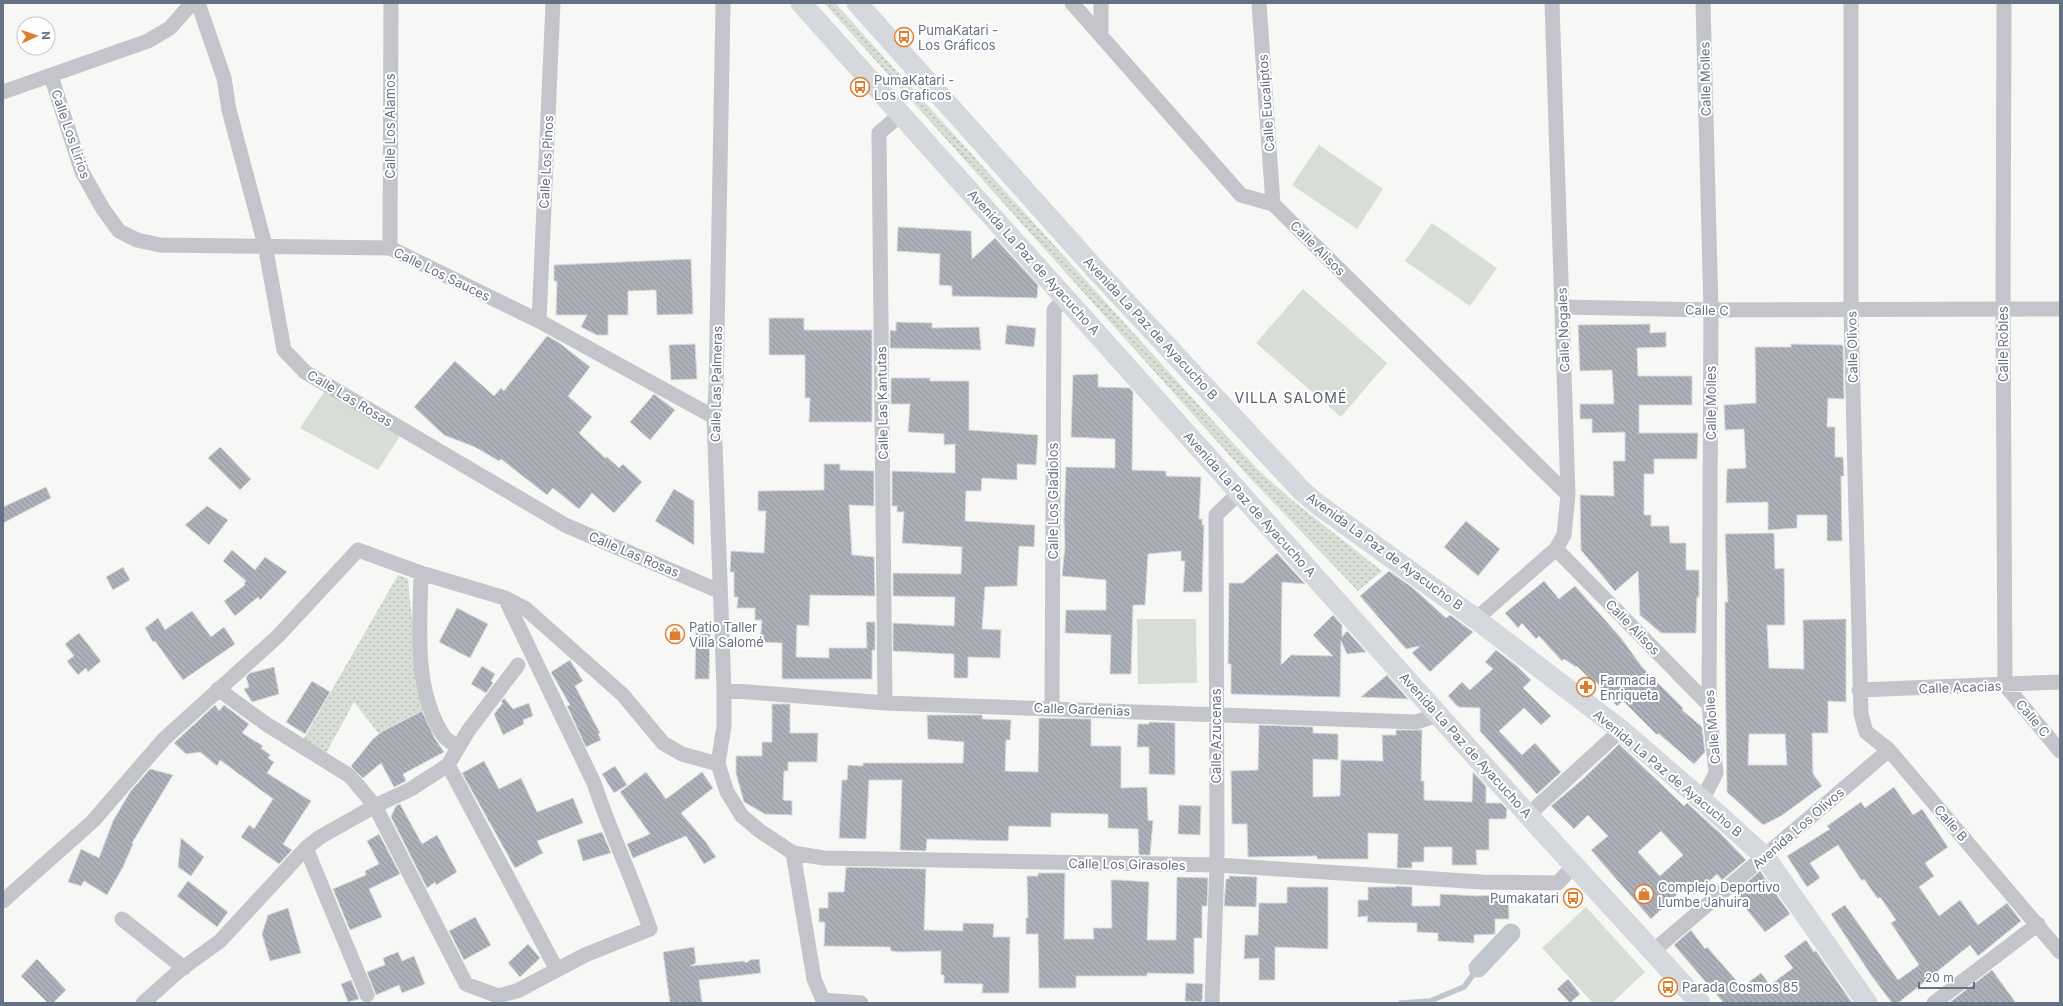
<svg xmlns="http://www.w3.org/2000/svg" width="2063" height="1006" viewBox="0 0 2063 1006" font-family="Inter,sans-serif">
<defs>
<pattern id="grass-dots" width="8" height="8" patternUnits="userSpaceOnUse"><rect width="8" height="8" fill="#d7ded6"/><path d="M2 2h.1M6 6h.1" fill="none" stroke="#b2b8b3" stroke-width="1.8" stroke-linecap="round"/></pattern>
<pattern id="building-back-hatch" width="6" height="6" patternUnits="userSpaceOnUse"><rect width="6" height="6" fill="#acb1b9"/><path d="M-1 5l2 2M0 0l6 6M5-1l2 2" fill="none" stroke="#90949c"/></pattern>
</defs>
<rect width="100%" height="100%" fill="#f7f7f5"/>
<path fill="url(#grass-dots)" d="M 824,3 L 835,3 L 1234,444 L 1255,466 L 1255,467 L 1292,500 L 1382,571 L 1358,591 L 1248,476 Z
M 398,575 L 408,579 L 414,642 L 425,709 L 383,730 L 379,734 L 354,702 L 326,753 L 303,740 Z"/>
<path fill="#d7ded6" d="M 1319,145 L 1383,189 L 1357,229 L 1292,185 Z
M 1432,223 L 1497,268 L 1470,306 L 1405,261 Z
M 1303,289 L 1387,363 L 1341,417 L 1256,343 Z
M 324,392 L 400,436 L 378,470 L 300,428 Z
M 1137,619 L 1196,619 L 1197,683 L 1138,684 Z
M 1586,907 L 1645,972 L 1612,1003 L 1593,1003 L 1542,948 Z"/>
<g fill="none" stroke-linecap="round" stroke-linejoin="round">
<path stroke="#c0c6cd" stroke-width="5.5" d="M 1401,1003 L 1430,1001 L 1464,987 L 1478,968"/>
<path stroke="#c0c6cd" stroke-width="19" d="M 1478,968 L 1511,933"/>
</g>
<path fill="url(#building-back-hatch)" stroke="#d9d9d7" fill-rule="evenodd" d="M 898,227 L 971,231 L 972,259 L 995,238 L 1038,285 L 1037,298 L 952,296 L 952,286 L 939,285 L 940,254 L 897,251 Z
M 691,259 L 693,314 L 657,315 L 656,290 L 628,291 L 628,315 L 608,315 L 608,335 L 597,335 L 581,327 L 587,315 L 556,315 L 557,281 L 554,281 L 554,265 Z
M 769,318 L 804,318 L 804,330 L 872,330 L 872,422 L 809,422 L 810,398 L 805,398 L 805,355 L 769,355 Z
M 896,322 L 932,323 L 932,328 L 979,327 L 981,350 L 890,348 L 890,330 L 896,331 Z
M 1650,324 L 1650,333 L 1666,332 L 1666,347 L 1637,348 L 1638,376 L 1692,376 L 1692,405 L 1639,405 L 1639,433 L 1698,433 L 1697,459 L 1654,459 L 1654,474 L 1644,474 L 1644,515 L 1651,515 L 1651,526 L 1669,526 L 1670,543 L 1686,543 L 1686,570 L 1699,570 L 1699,597 L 1697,597 L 1696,633 L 1661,633 L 1640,615 L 1638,571 L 1615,591 L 1581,550 L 1580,495 L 1614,496 L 1613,461 L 1625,461 L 1625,432 L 1592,433 L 1592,419 L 1580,419 L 1580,404 L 1614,404 L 1612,370 L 1580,371 L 1578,325 Z
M 1007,325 L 1036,328 L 1034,347 L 1005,344 Z
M 547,336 L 558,342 L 590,367 L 568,396 L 592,417 L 579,433 L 605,458 L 607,457 L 619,468 L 623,464 L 642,482 L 614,513 L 592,493 L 579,509 L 553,488 L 547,495 L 501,459 L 499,461 L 475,447 L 444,435 L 414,407 L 455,361 L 494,396 L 501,388 L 504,391 Z
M 695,344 L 697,379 L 671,380 L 669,345 Z
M 1791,344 L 1843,345 L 1844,399 L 1828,398 L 1827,427 L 1835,427 L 1835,457 L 1843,457 L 1844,476 L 1841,476 L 1842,541 L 1827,541 L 1827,515 L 1797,515 L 1797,528 L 1768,530 L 1768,502 L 1726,503 L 1727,469 L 1746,468 L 1744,429 L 1725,430 L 1724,405 L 1756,403 L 1755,347 L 1791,347 Z
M 1098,374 L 1098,387 L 1130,388 L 1133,392 L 1132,470 L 1166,471 L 1166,476 L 1201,477 L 1199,519 L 1202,519 L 1202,525 L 1204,525 L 1202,592 L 1183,592 L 1185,561 L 1181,561 L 1181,551 L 1148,554 L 1145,605 L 1133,605 L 1131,674 L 1110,674 L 1111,635 L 1065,633 L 1066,610 L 1106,610 L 1106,580 L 1062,576 L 1065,546 L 1064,520 L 1066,467 L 1115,468 L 1115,439 L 1071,437 L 1073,375 Z
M 891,378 L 930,378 L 930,381 L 969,381 L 969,430 L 1038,435 L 1036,465 L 1017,464 L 1017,480 L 982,478 L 981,491 L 966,491 L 965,521 L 1035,525 L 1034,547 L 1019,546 L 1017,586 L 985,587 L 982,629 L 1001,630 L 1000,658 L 968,657 L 968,678 L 954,678 L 954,654 L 893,651 L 893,623 L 954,626 L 955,597 L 893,596 L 893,573 L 961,574 L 962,547 L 902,543 L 904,512 L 897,512 L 897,506 L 892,506 L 892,471 L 955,473 L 955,444 L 944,445 L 944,434 L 908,432 L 910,404 L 891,404 Z
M 654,394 L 675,410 L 650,440 L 630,422 Z
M 220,447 L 251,479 L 240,490 L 208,458 Z
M 824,464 L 840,464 L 840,470 L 874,471 L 874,506 L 849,505 L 852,555 L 874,557 L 875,596 L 810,595 L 809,626 L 797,625 L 796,657 L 829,658 L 829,648 L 867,648 L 866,622 L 875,622 L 875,650 L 872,650 L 872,679 L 782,679 L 782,643 L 760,642 L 762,620 L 755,620 L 755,608 L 737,608 L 738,597 L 734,597 L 734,572 L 730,572 L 731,551 L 764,553 L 766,511 L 758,511 L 758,491 L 824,490 Z
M 46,487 L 51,498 L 3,523 L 3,507 Z
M 674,489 L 694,501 L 694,545 L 655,521 Z
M 207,506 L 228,520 L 209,545 L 185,525 Z
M 1466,521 L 1500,549 L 1478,576 L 1444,547 Z
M 1774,533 L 1775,569 L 1784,568 L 1785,625 L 1767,625 L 1769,668 L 1804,669 L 1803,620 L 1846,619 L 1846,702 L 1828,701 L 1828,733 L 1812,733 L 1813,774 L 1822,786 L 1781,816 L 1763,825 L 1727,792 L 1725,651 L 1725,602 L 1728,602 L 1725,534 ZM 1749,734 L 1785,734 L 1787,765 L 1748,765 Z
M 232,550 L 255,570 L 265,557 L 287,572 L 260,600 L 258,597 L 235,616 L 224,601 L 245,585 L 244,583 L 246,581 L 223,561 Z
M 1277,553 L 1305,584 L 1282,582 L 1281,665 L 1291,655 L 1333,656 L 1313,635 L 1333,615 L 1342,625 L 1342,637 L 1347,631 L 1366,652 L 1347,654 L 1341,641 L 1340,697 L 1231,694 L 1231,664 L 1228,664 L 1229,583 L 1243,583 Z
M 123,567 L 130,580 L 113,590 L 106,577 Z
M 1389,571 L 1413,588 L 1446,618 L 1450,615 L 1473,632 L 1430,672 L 1412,653 L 1420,646 L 1406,649 L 1360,596 Z
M 1544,581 L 1559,599 L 1575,586 L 1621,638 L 1642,667 L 1683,708 L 1682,710 L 1702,727 L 1705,752 L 1694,764 L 1658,733 L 1657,735 L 1623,701 L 1617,706 L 1596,682 L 1595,684 L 1577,666 L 1576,667 L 1564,659 L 1562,661 L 1539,636 L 1536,639 L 1522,623 L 1518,628 L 1505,613 Z
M 457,608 L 488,624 L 470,658 L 439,642 Z
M 192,611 L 211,637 L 224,627 L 235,644 L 183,680 L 155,641 L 153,642 L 145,628 L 158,618 L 165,630 Z
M 696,626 L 710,626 L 709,679 L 695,679 Z
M 79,633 L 101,661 L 88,672 L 86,668 L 78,675 L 67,661 L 74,656 L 65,644 Z
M 1496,650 L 1518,667 L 1531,680 L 1523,688 L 1551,716 L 1541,725 L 1524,708 L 1499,731 L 1522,755 L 1535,743 L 1561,772 L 1537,794 L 1480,731 L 1480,708 L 1458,707 L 1448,696 L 1462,682 L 1470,690 L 1493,669 L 1485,662 Z
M 570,660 L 583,681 L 575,686 L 600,733 L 598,734 L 601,740 L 586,747 L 567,706 L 570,705 L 551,672 Z
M 482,666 L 495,674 L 491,681 L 493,683 L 486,693 L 471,684 Z
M 274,667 L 279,694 L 252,702 L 244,689 L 249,687 L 246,677 L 250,673 Z
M 1387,675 L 1408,699 L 1361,697 Z
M 312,681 L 330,692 L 305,734 L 286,722 Z
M 504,698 L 513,709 L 529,703 L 533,716 L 523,720 L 524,724 L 503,735 L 494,714 L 503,703 L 501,702 Z
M 772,704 L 790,704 L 790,733 L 818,733 L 817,762 L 788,762 L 788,771 L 784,771 L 783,800 L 792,801 L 792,815 L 765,814 L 744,802 L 736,773 L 736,756 L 762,756 L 762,742 L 772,742 Z
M 215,705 L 219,711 L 224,705 L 249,724 L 242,733 L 263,746 L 261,748 L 270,755 L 268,758 L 274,762 L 267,773 L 311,801 L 283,844 L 292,850 L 279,864 L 241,837 L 249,825 L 254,829 L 273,799 L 220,760 L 217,766 L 200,752 L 186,754 L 174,743 Z
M 422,711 L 435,739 L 444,752 L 403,774 L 406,781 L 394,787 L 381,763 L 363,778 L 351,766 L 373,739 L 383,731 Z
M 927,715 L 982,715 L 982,719 L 1011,720 L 1010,740 L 1006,740 L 1005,771 L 1038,772 L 1039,718 L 1091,719 L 1091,746 L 1121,746 L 1121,788 L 1147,787 L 1148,820 L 1153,821 L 1150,855 L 1139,855 L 1138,829 L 1108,828 L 1108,814 L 1051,813 L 1051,827 L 1009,826 L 1008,841 L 927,839 L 926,851 L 900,850 L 902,780 L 869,780 L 866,839 L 839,838 L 842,780 L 847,780 L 848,765 L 863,766 L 863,763 L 963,763 L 964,742 L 928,739 Z
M 1149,722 L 1175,723 L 1175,775 L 1149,774 L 1149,747 L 1137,747 L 1138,724 L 1149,724 Z
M 1259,725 L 1313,727 L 1313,733 L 1338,734 L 1338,760 L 1313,759 L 1313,797 L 1340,796 L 1341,760 L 1383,761 L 1382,735 L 1396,735 L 1396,730 L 1422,730 L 1421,781 L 1424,781 L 1424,800 L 1472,802 L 1473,772 L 1486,786 L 1486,803 L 1501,803 L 1507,809 L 1506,819 L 1489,819 L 1489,850 L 1476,850 L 1477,865 L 1452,865 L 1452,847 L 1424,847 L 1424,862 L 1412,862 L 1412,868 L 1397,868 L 1398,834 L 1368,833 L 1368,859 L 1317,859 L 1317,856 L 1248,857 L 1247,824 L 1232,824 L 1231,771 L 1258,770 Z
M 1619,744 L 1684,806 L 1687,803 L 1721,834 L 1746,860 L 1722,880 L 1717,874 L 1694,895 L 1686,886 L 1651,919 L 1591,850 L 1608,836 L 1588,815 L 1574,829 L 1551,806 L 1583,779 ZM 1661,831 L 1683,855 L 1660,876 L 1638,852 Z
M 484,761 L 499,789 L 521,778 L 537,812 L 573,798 L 583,823 L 537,841 L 543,853 L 515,868 L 462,773 Z
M 615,766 L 627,785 L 614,793 L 602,774 Z
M 150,769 L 173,775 L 132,843 L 133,844 L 123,867 L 107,895 L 84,881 L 81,886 L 68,882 L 81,849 L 99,858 L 113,821 L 130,792 Z
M 646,772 L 666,799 L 702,772 L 713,788 L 681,813 L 705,841 L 716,857 L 704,864 L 686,836 L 633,858 L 627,844 L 650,834 L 620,792 Z
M 1894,787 L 1913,815 L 1922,809 L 1948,847 L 1925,863 L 1934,876 L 1919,887 L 1939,916 L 1960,900 L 1978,925 L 2007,903 L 2021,921 L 1978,956 L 1970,945 L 1898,1003 L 1892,1003 L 1871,975 L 1831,914 L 1845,905 L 1898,980 L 1919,965 L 1891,923 L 1896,920 L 1880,897 L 1878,899 L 1864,879 L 1862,881 L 1838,845 L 1810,863 L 1820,878 L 1807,887 L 1787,856 L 1830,829 L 1827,826 L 1861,802 L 1865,808 Z
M 400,804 L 422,844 L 437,835 L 457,872 L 436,885 L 435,882 L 427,888 L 391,817 L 396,806 Z
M 1179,805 L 1201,806 L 1200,835 L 1178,834 Z
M 602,832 L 611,853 L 583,861 L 577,840 Z
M 379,834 L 400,874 L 369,889 L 382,917 L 350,930 L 333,889 L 366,875 L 365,871 L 379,864 L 367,841 Z
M 181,838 L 204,857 L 191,876 L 178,867 Z
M 846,867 L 926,869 L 924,930 L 963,931 L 963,923 L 994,924 L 993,937 L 1010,937 L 1009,993 L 982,993 L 983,984 L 944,983 L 944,975 L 941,975 L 941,951 L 900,952 L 891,951 L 890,947 L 824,946 L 825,922 L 819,922 L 819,908 L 828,908 L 828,892 L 844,892 Z
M 1760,871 L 1790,914 L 1765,932 L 1734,894 Z
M 1038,873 L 1065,873 L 1064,939 L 1094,939 L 1093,928 L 1112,928 L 1111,880 L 1120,880 L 1149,882 L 1147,940 L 1176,940 L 1177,877 L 1208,878 L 1207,906 L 1202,906 L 1202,938 L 1194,938 L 1194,974 L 1147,973 L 1147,976 L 1076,976 L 1076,988 L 1039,988 L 1038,934 L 1026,934 L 1026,918 L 1028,918 L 1027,876 L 1038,876 Z
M 1229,876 L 1257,877 L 1256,907 L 1224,906 L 1226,879 L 1229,879 Z
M 188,881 L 228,912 L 217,927 L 177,896 Z
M 1396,886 L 1412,887 L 1412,906 L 1440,906 L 1440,894 L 1478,896 L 1508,894 L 1509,919 L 1495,919 L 1495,934 L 1474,935 L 1474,943 L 1438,941 L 1438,933 L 1417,932 L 1417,923 L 1367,922 L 1368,916 L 1358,917 L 1358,900 L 1368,900 L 1368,887 L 1396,887 Z
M 1287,887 L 1328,887 L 1328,949 L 1275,947 L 1275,980 L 1259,980 L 1259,958 L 1244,959 L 1245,935 L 1258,935 L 1259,903 L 1287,903 Z
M 288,908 L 301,953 L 270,961 L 262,934 L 268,915 Z
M 475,917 L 491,945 L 464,960 L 449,931 Z
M 1691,930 L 1705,949 L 1707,947 L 1742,987 L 1761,973 L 1770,985 L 1793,968 L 1784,956 L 1806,940 L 1814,952 L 1816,951 L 1852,1003 L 1721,1003 L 1723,1002 L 1674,945 Z
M 528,944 L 540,958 L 520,977 L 508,963 Z
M 694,947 L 696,963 L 690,966 L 744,961 L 746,963 L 750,960 L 759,959 L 761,973 L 699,980 L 702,1003 L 670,1003 L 663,952 Z
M 398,952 L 402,961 L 414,956 L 425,984 L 402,993 L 399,985 L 376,995 L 367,972 L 385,965 L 383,958 Z
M 37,959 L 66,990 L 53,1003 L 48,1003 L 21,976 Z
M 1992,970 L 2016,1003 L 1949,1003 Z
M 1568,979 L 1580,994 L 1570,1003 L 1557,989 Z
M 351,980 L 359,999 L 348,1002 L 341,984 Z
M 1186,983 L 1203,984 L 1202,1002 L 1185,1001 Z"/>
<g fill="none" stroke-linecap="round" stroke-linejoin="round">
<path stroke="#c3c5ca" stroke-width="15" d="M 198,3 L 224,78 L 229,110 L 265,245 L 284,350 L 305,372 L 565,525 L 719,591
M 723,3 L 716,390 L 714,417 L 724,690 L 724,726 L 718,764 L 727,792 L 742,816 L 760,831 L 793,853 L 824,858 L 1217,865 L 1482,882 L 1558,883 L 1574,865
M 1072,3 L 1241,195 L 1273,204 L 1568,495
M 1101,3 L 1101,34
M 1259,3 L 1273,204
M 1851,3 L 1851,311 L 1861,714 L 1866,732 L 1889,750 L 2060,952
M 2004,3 L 2003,310 L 2005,685
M 51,76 L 82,172 L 103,209 L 119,231 L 137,240 L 160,245 L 390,248 L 539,321 L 714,417
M 3,92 L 148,41 L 170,28 L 192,3
M 390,248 L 391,3
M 1562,307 L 1711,310 L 2060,309
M 539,321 L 553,3
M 1556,549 L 1709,705
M 421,573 C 420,627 413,688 443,735 C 446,740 453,743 457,747
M 1476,619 L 1556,549 L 1564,535 L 1568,495 L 1552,3
M 2005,685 L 2060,751
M 218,689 L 266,724 L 350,776 L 375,806 L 466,984 L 498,996 L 517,991 L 585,955 L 650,929 C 633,879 610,832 594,783 L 505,598
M 724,690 L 885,703 L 1416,722 L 1438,715
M 1859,690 L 2060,682
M 885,703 L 879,133 L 901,114
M 1052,708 L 1054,310 L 1065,298
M 448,765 L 557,970
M 1702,800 L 1716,773 L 1709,705 L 1711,310 L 1703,3
M 1528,815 L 1621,730
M 306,848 L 367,995
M 793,853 L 814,979 L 823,1000 L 861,1003
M 3,901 L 93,821 L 164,739 L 277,637 L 358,550 L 421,573 L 505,598 L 526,609 L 623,695 L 663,743 L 682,754 L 718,764
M 122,919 L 184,968
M 1653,951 L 1889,750
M 143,1003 L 180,970 L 220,941 L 306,848 L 320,837 L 375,806 L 411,789 L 448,765 L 468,731 L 518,665
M 1212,1003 L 1217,865 L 1216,515 L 1240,492
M 1934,1003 L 2038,924"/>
<path stroke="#d5d8dc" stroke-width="21" d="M 801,3 L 1528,815 L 1700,1003
M 857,3 L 1096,270 L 1302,491 L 1316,503 L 1476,619 L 1621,730 L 1702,800 L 1765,857 L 1867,1003"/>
</g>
<defs>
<g id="bus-ring" transform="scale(1)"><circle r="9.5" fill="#fff" stroke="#dd7e2f" stroke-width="1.5"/><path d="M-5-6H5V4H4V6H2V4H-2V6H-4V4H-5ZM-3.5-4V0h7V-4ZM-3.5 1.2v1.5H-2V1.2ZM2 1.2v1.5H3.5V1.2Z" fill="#dd7e2f"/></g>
<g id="shop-ring" transform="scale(1)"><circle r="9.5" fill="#fff" stroke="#dd7e2f" stroke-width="1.5"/><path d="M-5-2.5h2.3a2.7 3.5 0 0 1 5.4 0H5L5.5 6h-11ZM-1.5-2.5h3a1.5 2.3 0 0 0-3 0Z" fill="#dd7e2f"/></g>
<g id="pharmacy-ring" transform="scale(1)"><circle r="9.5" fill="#fff" stroke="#dd7e2f" stroke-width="1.5"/><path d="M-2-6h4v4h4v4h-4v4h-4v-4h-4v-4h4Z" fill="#dd7e2f"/></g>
</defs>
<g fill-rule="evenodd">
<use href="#bus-ring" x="904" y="37"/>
<use href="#bus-ring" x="860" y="87"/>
<use href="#shop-ring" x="675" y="634"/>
<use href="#pharmacy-ring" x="1586" y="687"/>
<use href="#shop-ring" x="1644" y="894"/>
<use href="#bus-ring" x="1573" y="898"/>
<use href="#bus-ring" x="1668" y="987"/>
</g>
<g text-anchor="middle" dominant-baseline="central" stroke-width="4" stroke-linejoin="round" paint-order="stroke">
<g font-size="13" fill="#677184" stroke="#fff" text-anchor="start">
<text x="918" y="30">PumaKatari -<tspan x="918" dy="15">Los Gráficos</tspan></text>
<text x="874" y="80">PumaKatari -<tspan x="874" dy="15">Los Graficos</tspan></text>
<text x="689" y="627">Patio Taller<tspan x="689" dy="15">Villa Salomé</tspan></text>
<text x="1600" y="680">Farmacia<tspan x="1600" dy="15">Enriqueta</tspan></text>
<text x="1658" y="887">Complejo Deportivo<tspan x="1658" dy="15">Lumbe Jahuira</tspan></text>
<text x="1559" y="898" text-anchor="end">Pumakatari</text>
<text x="1682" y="987">Parada Cosmos 85</text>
</g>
<g font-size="13" fill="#677184" stroke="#fff">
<text transform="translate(1705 79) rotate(-91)">Calle Molles</text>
<text transform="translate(1266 103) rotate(-94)">Calle Eucaliptos</text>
<text transform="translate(390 126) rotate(-90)">Calle Los Alamos</text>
<text transform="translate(71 134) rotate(71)">Calle Los Lirios</text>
<text transform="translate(546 162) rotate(-87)">Calle Los Pinos</text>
<text transform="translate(1318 248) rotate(45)">Calle Alisos</text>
<text transform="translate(1034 262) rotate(48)">Avenida La Paz de Ayacucho A</text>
<text transform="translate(442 274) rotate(26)">Calle Los Sauces</text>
<text transform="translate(1707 310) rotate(1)">Calle C</text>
<text transform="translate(1151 328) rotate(47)">Avenida La Paz de Ayacucho B</text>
<text transform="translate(1563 330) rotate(-92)">Calle Nogales</text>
<text transform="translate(2003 344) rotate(-90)">Calle Robles</text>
<text transform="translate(1852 347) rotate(-91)">Calle Olivos</text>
<text transform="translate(716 384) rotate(-89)">Calle Las Palmeras</text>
<text transform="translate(350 398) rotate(31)">Calle Las Rosas</text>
<text transform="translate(882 403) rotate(-91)">Calle Las Kantutas</text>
<text transform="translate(1711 403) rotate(-90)">Calle Molles</text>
<text transform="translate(1053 501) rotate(-90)">Calle Los Gladiolos</text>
<text transform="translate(1250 504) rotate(48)">Avenida La Paz de Ayacucho A</text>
<text transform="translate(1385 551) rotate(36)">Avenida La Paz de Ayacucho B</text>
<text transform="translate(634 554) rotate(23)">Calle Las Rosas</text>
<text transform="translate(1633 627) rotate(46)">Calle Alisos</text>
<text transform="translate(1960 687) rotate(-2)">Calle Acacias</text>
<text transform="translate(1082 709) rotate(2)">Calle Gardenias</text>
<text transform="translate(2033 718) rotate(50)">Calle C</text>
<text transform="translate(1712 727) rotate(-95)">Calle Molles</text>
<text transform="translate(1216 736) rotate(-90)">Calle Azucenas</text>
<text transform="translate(1466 745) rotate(48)">Avenida La Paz de Ayacucho A</text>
<text transform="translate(1668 773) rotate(40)">Avenida La Paz de Ayacucho B</text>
<text transform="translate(1951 823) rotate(49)">Calle B</text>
<text transform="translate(1798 828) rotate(-41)">Avenida Los Olivos</text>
<text transform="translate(1127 864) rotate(1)">Calle Los Girasoles</text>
</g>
<g font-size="14" letter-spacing="1" fill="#555c6a" stroke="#fff">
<text x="1291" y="397">VILLA SALOMÉ</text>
</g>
</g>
<rect width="2063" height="1006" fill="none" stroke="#677184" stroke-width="8"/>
<g transform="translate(36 36) rotate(87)"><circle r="19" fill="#ffffff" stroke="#c2c6ce"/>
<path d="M0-3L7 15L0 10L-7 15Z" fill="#dd7e2f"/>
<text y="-6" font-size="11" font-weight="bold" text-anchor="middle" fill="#677184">N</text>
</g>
<path d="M1919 982v6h55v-6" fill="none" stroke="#677184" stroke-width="2"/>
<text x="1925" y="982" font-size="12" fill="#677184" stroke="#ffffff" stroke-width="3" paint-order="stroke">20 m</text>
</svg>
